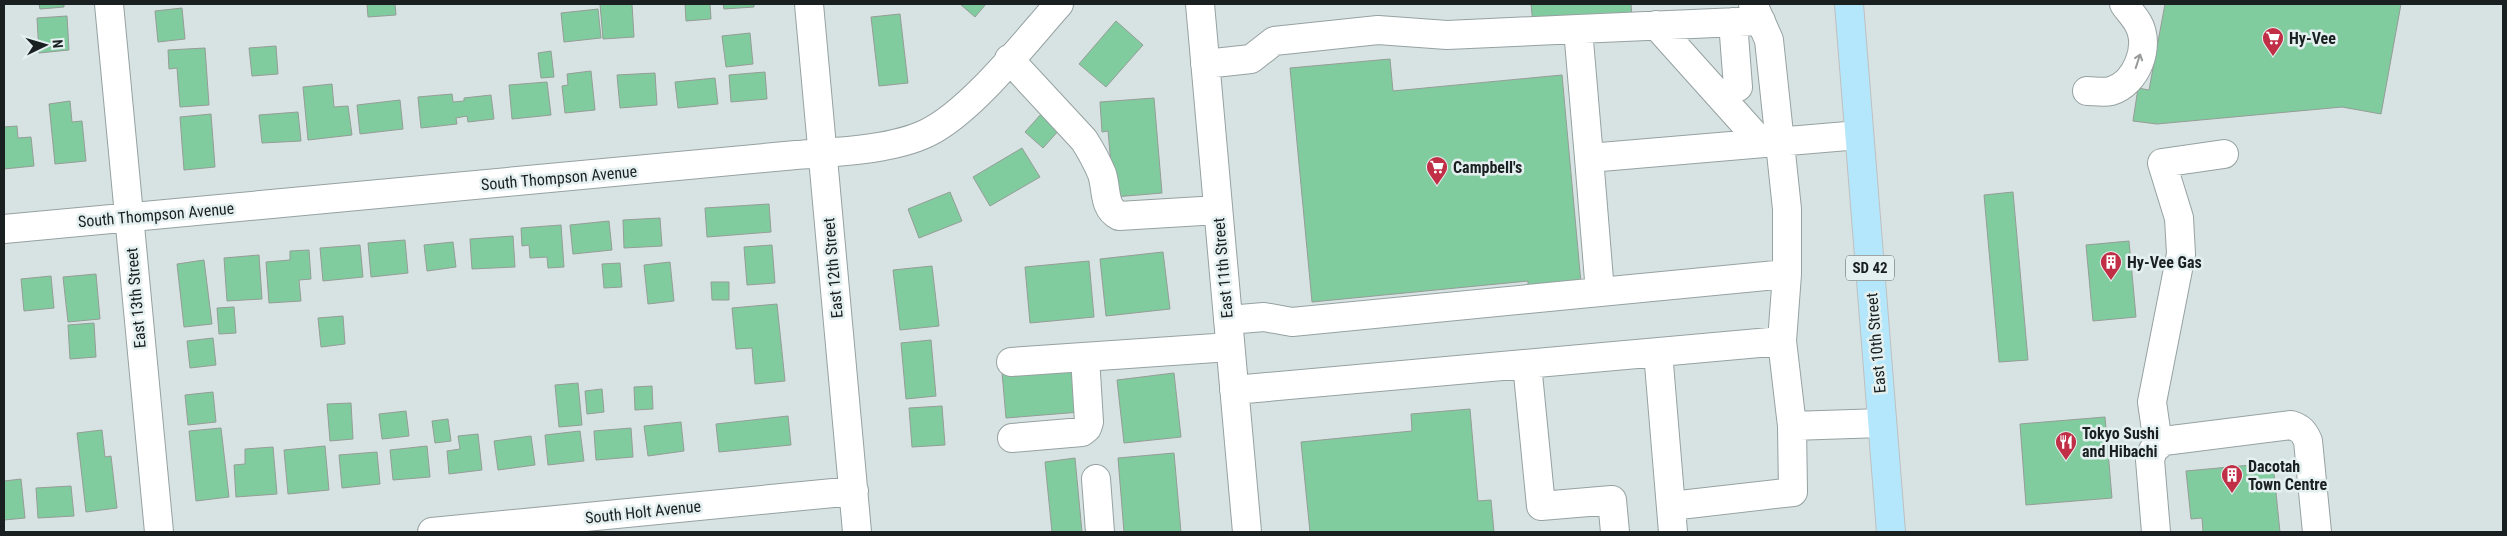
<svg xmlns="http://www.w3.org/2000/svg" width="2507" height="536" viewBox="0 0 2507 536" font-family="'Roboto Condensed',sans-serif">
<rect width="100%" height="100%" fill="#d6e3e2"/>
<path fill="#81cc9f" stroke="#949d97" d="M 39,4 L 64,4 L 64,7 L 40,9 Z
M 367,4 L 395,4 L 396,15 L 368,17 Z
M 600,4 L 632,4 L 634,37 L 603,39 Z
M 685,4 L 710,4 L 711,19 L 686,21 Z
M 723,4 L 754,4 L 754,7 L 724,9 Z
M 960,4 L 986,4 L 975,17 Z
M 1531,4 L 1631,4 L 1632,17 L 1533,25 Z
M 2165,4 L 2401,4 L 2381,114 L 2342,107 L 2157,124 L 2133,121 L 2138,88 L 2149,90 Z
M 182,8 L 185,39 L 158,42 L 155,11 Z
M 598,9 L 601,38 L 564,42 L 561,13 Z
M 900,14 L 908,83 L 879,86 L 871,17 Z
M 67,16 L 69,50 L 39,53 L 37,18 Z
M 1116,21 L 1143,45 L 1106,87 L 1079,64 Z
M 750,33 L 753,64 L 726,67 L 722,36 Z
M 276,46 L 278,74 L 252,76 L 249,48 Z
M 205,48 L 209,105 L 180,107 L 177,68 L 169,69 L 168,50 Z
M 551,51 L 554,77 L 541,78 L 538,53 Z
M 1390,59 L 1393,91 L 1562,75 L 1581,283 L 1528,287 L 1528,281 L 1312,302 L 1290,68 Z
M 591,71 L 595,110 L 565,113 L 562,86 L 568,85 L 567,74 Z
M 765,72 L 767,99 L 731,102 L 729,75 Z
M 655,73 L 657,105 L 620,108 L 617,75 Z
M 715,78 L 718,104 L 678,108 L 675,82 Z
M 547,82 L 551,115 L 512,119 L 509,85 Z
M 332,84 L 334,107 L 348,106 L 352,135 L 308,140 L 303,87 Z
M 452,94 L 453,102 L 464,101 L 464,98 L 491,95 L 494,119 L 468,122 L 467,116 L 456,118 L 457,124 L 421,128 L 418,97 Z
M 1154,98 L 1162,193 L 1114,197 L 1108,131 L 1102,132 L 1100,102 Z
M 400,100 L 403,129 L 360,134 L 357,105 Z
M 70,101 L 72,122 L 82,121 L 86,161 L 55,164 L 49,104 Z
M 298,112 L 301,141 L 262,143 L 259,115 Z
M 1042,113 L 1060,129 L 1043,148 L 1025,132 Z
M 211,114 L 215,167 L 184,170 L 180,117 Z
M 17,126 L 18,138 L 31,137 L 34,166 L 4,169 L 4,127 Z
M 1022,148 L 1040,177 L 990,206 L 973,177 Z
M 950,192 L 962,221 L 919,238 L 908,209 Z
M 2013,192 L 2028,360 L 1999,362 L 1984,195 Z
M 769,204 L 771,232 L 707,237 L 705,208 Z
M 660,218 L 662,246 L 624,248 L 623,220 Z
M 609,221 L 612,250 L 573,254 L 570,225 Z
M 561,225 L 564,267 L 548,268 L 547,257 L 530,258 L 529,245 L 522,246 L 521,228 Z
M 513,236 L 515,267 L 472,269 L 470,239 Z
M 405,240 L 408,273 L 371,277 L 368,243 Z
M 2129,241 L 2136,317 L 2093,321 L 2086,245 Z
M 453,242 L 456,267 L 427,271 L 424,245 Z
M 360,245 L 363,277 L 323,281 L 320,248 Z
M 772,245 L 775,283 L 747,285 L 744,247 Z
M 309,250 L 311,279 L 299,280 L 301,301 L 269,303 L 266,262 L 290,260 L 290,251 Z
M 1163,252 L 1170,309 L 1106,316 L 1100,259 Z
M 259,255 L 262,299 L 227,301 L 224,258 Z
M 204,260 L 212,324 L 184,327 L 177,264 Z
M 1089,261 L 1094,317 L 1030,323 L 1025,267 Z
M 670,262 L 674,301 L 648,304 L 644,265 Z
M 620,263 L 622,287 L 604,288 L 602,264 Z
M 932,266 L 939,326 L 900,330 L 893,270 Z
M 96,274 L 100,319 L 68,322 L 63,277 Z
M 51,276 L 54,308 L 24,311 L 21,279 Z
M 711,282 L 729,282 L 729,300 L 712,300 Z
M 777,304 L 785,381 L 755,384 L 752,348 L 736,349 L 732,308 Z
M 234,307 L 236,333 L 219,334 L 217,308 Z
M 343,316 L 345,344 L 321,347 L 318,318 Z
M 94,323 L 96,357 L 70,359 L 68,325 Z
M 213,338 L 216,365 L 190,368 L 187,341 Z
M 931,340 L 936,396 L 906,399 L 901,343 Z
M 1077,366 L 1080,412 L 1006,418 L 1002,372 Z
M 1174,373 L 1181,437 L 1124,443 L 1117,380 Z
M 578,383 L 582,425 L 559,427 L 555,385 Z
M 652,386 L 653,409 L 635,410 L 634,387 Z
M 602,389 L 604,412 L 587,414 L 585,391 Z
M 213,392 L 216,422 L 188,425 L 185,395 Z
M 351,403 L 353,439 L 330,441 L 327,404 Z
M 942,406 L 945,445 L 912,447 L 909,408 Z
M 1470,409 L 1478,501 L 1491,500 L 1494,532 L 1310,532 L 1301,442 L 1412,431 L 1411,414 Z
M 406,411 L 409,436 L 382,439 L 379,414 Z
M 788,416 L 791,445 L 719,452 L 716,424 Z
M 2105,417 L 2112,498 L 2026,505 L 2020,424 Z
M 448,419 L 451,441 L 435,443 L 432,421 Z
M 681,422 L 684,451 L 648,456 L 644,426 Z
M 221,428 L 229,497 L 196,501 L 189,431 Z
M 631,428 L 633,457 L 596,460 L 594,431 Z
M 102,430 L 105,457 L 111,456 L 117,508 L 86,512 L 77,433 Z
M 580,431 L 584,461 L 548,465 L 545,435 Z
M 478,434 L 482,470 L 449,474 L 447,451 L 460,449 L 458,436 Z
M 531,436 L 535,465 L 498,470 L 494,441 Z
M 325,446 L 329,490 L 288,494 L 284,450 Z
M 427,446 L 430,477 L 393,480 L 390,450 Z
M 273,447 L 277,494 L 236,497 L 234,465 L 245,464 L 245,449 Z
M 377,452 L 380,484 L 342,488 L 339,455 Z
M 1174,453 L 1181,532 L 1124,532 L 1118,458 Z
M 1075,458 L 1082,532 L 1052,532 L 1045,462 Z
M 2273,463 L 2280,532 L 2203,532 L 2202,518 L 2191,519 L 2186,471 Z
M 21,479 L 25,518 L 4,520 L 4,481 Z
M 71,486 L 74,516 L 38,518 L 36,488 Z"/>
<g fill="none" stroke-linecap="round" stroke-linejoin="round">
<g stroke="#96a1a1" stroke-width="30">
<path id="minor" d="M 109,4 L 159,532
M 809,4 L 857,532
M 1200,4 L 1247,532
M 1733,22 L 1738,87
M 1656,25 L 1761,142
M 1578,29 L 1761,21
M 1009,59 L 1084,140 C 1091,151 1097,162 1102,174 C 1107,189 1103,208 1119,216 L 1218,210
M 1205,64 L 1251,59 L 1274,41 L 1378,30 L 1447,35 L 1578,29 L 1589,158
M 2087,91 C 2094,91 2104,93 2111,91 C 2137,83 2151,46 2138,23 C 2134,16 2128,10 2124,4
M 4,229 L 796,155 C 835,152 892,150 927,133 C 971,112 1025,42 1059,4
M 1600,292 L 1787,274 L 1787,209 L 1769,40 L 1753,4
M 1228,320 L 1264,317 L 1292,322 L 1600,292 L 1589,158 L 1859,135
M 1782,341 L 1787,274
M 1658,352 L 1673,532
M 1011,362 L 1230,347
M 1527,364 L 1541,506 L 1612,500 L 1615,532
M 1234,390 L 1782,341 L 1792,426 L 1882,423
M 1012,438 L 1082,432 L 1087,428 L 1089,422 L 1085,357
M 2158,444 L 2152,402 L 2181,254 L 2179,218 L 2162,163 L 2224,154
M 1096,479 L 1100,532
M 1671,506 L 1793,492 L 1792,426
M 432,532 L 854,491
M 2156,532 L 2150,460 L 2153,450 L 2164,441 L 2291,425 C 2301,428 2304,432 2308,441 L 2317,532"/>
</g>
<g stroke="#bfc0c0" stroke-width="30">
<path id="major" d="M 1849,4 L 1891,532"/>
</g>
<use href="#minor" stroke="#fff" stroke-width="28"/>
<use href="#major" stroke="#b4e7fc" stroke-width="28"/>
</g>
<defs><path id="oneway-shaft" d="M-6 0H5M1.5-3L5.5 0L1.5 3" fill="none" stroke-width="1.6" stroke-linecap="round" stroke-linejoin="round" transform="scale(1.25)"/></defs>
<use stroke="#989a9a" href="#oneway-shaft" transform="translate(2138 61) rotate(-72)"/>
<defs>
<g id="supermarket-pin" transform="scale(1.125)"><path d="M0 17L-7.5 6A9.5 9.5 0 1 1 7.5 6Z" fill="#c02f45" stroke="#e3f0ef"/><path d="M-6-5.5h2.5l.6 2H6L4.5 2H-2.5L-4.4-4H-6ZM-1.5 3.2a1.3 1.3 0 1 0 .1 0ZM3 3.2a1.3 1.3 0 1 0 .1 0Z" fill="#fff"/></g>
<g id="building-pin" transform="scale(1.125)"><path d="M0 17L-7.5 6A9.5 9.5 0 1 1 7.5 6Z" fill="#c02f45" stroke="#e3f0ef"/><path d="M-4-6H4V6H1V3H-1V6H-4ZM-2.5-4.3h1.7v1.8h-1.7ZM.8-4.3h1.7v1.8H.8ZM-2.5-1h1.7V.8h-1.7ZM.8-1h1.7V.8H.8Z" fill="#fff"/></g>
<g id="restaurant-pin" transform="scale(1.125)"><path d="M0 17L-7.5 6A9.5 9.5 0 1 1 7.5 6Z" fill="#c02f45" stroke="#e3f0ef"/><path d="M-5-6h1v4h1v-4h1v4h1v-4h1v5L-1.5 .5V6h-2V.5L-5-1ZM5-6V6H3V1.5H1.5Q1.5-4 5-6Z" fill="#fff"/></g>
</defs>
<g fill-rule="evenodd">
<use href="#supermarket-pin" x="2273" y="38"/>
<use href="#supermarket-pin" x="1437" y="167"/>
<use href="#building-pin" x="2111" y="262"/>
<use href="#restaurant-pin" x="2066" y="442"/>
<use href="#building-pin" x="2232" y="475"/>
</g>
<g text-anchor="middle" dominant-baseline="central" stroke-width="5" stroke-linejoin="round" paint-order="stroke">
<rect fill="#e3f0ef" stroke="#565e5d" stroke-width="1" x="1846" y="255.5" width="48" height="25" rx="4"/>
<g font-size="15" font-weight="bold" fill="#1a1f1f">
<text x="1870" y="268">SD 42</text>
</g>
<g font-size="16" font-weight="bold" fill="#1a1f1f" stroke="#e3f0ef" text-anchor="start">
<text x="2289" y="38">Hy-Vee</text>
<text x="1453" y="167">Campbell's</text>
<text x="2127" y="262">Hy-Vee Gas</text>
<text x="2082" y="433">Tokyo Sushi<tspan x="2082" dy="18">and Hibachi</tspan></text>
<text x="2248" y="466">Dacotah<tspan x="2248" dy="18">Town Centre</tspan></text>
</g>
<g font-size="16" fill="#1a1f1f" stroke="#e3f0ef">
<text transform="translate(559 178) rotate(-5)">South Thompson Avenue</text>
<text transform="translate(156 215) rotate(-5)">South Thompson Avenue</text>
<text transform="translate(833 268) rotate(-95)">East 12th Street</text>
<text transform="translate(1223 268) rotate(-95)">East 11th Street</text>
<text transform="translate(136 298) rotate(-95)">East 13th Street</text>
<text transform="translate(1876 343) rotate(-95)">East 10th Street</text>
<text transform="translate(643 512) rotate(-6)">South Holt Avenue</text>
</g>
</g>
<rect width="2507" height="536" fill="none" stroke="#1a1f1f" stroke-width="10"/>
<g transform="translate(45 45) rotate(85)" stroke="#e3f0ef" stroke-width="4" paint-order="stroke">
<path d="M0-4L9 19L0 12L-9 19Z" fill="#1a1f1f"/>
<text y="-8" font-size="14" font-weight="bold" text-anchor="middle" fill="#1a1f1f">N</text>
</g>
</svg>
